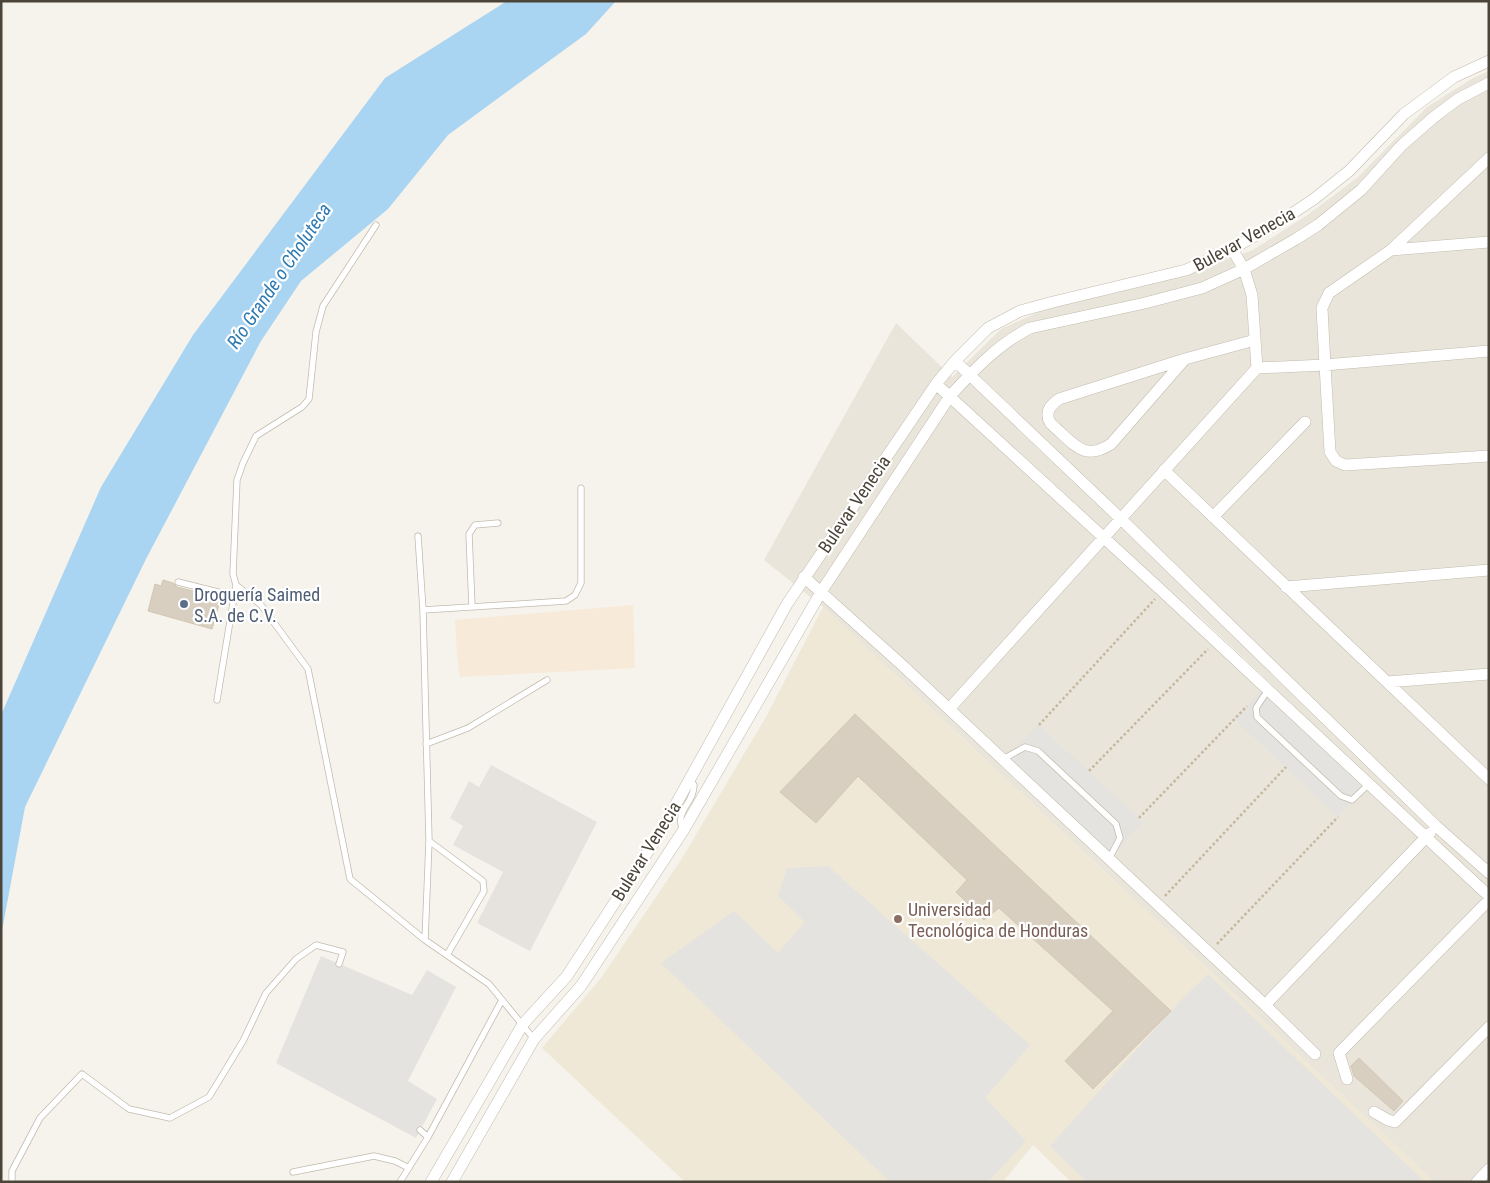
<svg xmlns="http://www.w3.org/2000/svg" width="1490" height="1183" viewBox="0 0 1490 1183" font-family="'Roboto Condensed',sans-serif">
<rect width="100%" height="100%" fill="#f6f3ec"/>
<path fill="#eae5da" d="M 1489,71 L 1489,891 L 1155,574 L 1424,836 L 1489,895 L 1489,1182 L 1429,1182 L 1415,1164 L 823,607 L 764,560 L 896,323 L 952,377 L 1001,329 L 1052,306 L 1112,294 L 1183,275 L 1253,250 L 1309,214 L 1358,177 L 1427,107 L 1473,78 Z"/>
<path fill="#f7ead8" d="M 633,605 L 635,668 L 460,677 L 457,656 L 455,620 Z"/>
<path fill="#e6e2dd" d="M 491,765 L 597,822 L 530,951 L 477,923 L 503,872 L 453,845 L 463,826 L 450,818 L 469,781 L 479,787 Z"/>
<path fill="#efe8d6" d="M 823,607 L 1431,1179 L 1429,1182 L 1071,1182 L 1033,1145 L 1003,1182 L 685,1182 L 542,1048 L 601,978 L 681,860 L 766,717 Z"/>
<path fill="#e5e3e0" d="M 1265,687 L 1369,784 L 1338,817 L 1234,719 Z
M 1039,725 L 1143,822 L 1109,859 L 1003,760 Z
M 828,866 L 1030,1045 L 985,1098 L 1026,1141 L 988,1182 L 890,1182 L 661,963 L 734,911 L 778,953 L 805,922 L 778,896 L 787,868 Z
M 321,956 L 412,995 L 427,970 L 456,987 L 408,1081 L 437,1099 L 416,1138 L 276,1063 Z
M 1208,974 L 1425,1182 L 1087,1182 L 1050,1146 L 1181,1000 Z"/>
<path fill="#a9d4f2" d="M 507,1 L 616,1 L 586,34 L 448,135 L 388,209 L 301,281 L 261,341 L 146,559 L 25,807 L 1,936 L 1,715 L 101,487 L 193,335 L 385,78 Z"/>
<path fill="#d8cfc1" stroke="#d3c7b4" d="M 163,580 L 173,583 L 177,587 L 221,598 L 212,629 L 148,611 L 155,584 L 161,586 Z
M 855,714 L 1171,1011 L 1093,1089 L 1065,1061 L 1113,1011 L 999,908 L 984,920 L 956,892 L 967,880 L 858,776 L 816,823 L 780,792 Z
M 1359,1058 L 1403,1101 L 1394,1111 L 1354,1076 L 1351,1066 Z"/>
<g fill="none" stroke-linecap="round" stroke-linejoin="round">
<g stroke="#c2bbae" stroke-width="7">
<path id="lane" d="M 376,225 L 323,306 L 316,332 L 309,399 L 302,407 L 256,436 L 243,463 L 237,480 L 233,574 L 236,585 L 261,605 L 308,669 L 350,879 L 425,940 L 489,984 L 534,1039
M 418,536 L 423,610 L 429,841 L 425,940
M 178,582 L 234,596
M 472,607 L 469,534 L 475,525 L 498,523
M 423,610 L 566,601 L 575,595 L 581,583 L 581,488
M 1268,690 L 1256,708 L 1257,717 L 1341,796 L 1352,800 L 1369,784
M 217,700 L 236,585
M 426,744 L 468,728 L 547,680
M 1003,759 L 1025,747 L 1038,751 L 1116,824 L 1120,838 L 1109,859
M 683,831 C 674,810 694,804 694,785 L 690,780
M 429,841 L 483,881 L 484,891 L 447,955
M 420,1130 L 428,1137
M 293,1172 L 374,1156 L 395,1161 L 409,1168
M 12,1182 L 12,1171 L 40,1118 L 82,1074 L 129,1109 L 170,1118 L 209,1097 L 243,1041 L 266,993 L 296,959 L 316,945 L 343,952 L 339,964
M 400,1182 L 428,1137 L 502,1000"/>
</g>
<g stroke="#c2bbae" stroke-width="12">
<path id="street" d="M 1489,158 L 1391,250 L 1329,293 L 1322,308 L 1325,365 L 1489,351
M 1232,249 L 1244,269 L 1252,295 L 1257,368
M 1391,250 L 1489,242
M 1185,359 L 1111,444 C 1088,459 1078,449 1061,433 C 1055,427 1047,423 1048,414 C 1048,407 1054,403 1059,399 L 1185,359 L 1255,340
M 955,361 L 1120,518 L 1436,826 L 1489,873
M 936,384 L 1162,591 L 1489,896
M 1164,470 L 1489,779
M 1213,517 L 1305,422
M 804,577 L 901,664 L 1265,1005 L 1315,1054
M 1286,587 L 1489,570
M 1387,682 L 1489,674
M 949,709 L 1257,368 L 1325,365 L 1330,452 L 1336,461 L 1345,465 L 1489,456
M 1265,1005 L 1430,833
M 1347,1079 L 1339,1053 L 1489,900
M 1374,1112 L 1388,1120 L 1395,1122 L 1489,1027
M 431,1182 L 523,1024 L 567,976 L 661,831 L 787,604 L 936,384 L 955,361 L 988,328 L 1020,311 L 1053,302 L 1186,270 L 1232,249 L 1284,219 L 1314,199 L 1349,171 L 1404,114 L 1454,77 L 1489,61
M 452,1182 L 534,1039 L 581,986 L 683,831 L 821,592 L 950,396 C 974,370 998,344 1030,328 L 1145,303 L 1202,288 L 1244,269 L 1296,239 L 1318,225 L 1361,190 L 1402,145 L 1434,117 L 1458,99 L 1489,83
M 1477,1182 L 1489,1169"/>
</g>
<path stroke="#c4b79f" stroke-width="2.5" stroke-dasharray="2.5 2.5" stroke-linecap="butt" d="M 1039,725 L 1155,599
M 1089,771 L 1208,649
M 1139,818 L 1247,706
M 1165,896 L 1286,767
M 1217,944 L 1338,817"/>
<use href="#lane" stroke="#fff" stroke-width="5.5"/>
<use href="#street" stroke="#fff" stroke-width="11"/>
</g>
<circle fill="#5c6f8a" stroke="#fff" stroke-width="2" cx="184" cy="604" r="5"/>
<circle fill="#8d6e63" stroke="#fff" stroke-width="2" cx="898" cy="919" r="5"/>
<g text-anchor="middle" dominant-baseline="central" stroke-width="4.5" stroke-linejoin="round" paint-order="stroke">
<g font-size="18" fill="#4b4439" stroke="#fff">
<text transform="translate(1244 239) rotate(-29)">Bulevar Venecia</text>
<text transform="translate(854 504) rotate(-56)">Bulevar Venecia</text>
<text transform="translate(646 851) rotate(-58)">Bulevar Venecia</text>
</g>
<g font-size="18" fill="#4e5e75" stroke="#fff" text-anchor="start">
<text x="194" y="594">Droguería Saimed<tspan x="194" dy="21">S.A. de C.V.</tspan></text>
</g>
<g font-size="18" fill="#785e54" stroke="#fff" text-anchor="start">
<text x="908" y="909">Universidad<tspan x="908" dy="21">Tecnológica de Honduras</tspan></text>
</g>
<g font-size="19" font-style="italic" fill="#2e7ab2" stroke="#fff">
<text transform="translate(279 276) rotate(-56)">Río Grande o Choluteca</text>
</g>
</g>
<rect width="1490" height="1183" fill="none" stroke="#4b4439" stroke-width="5"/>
</svg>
